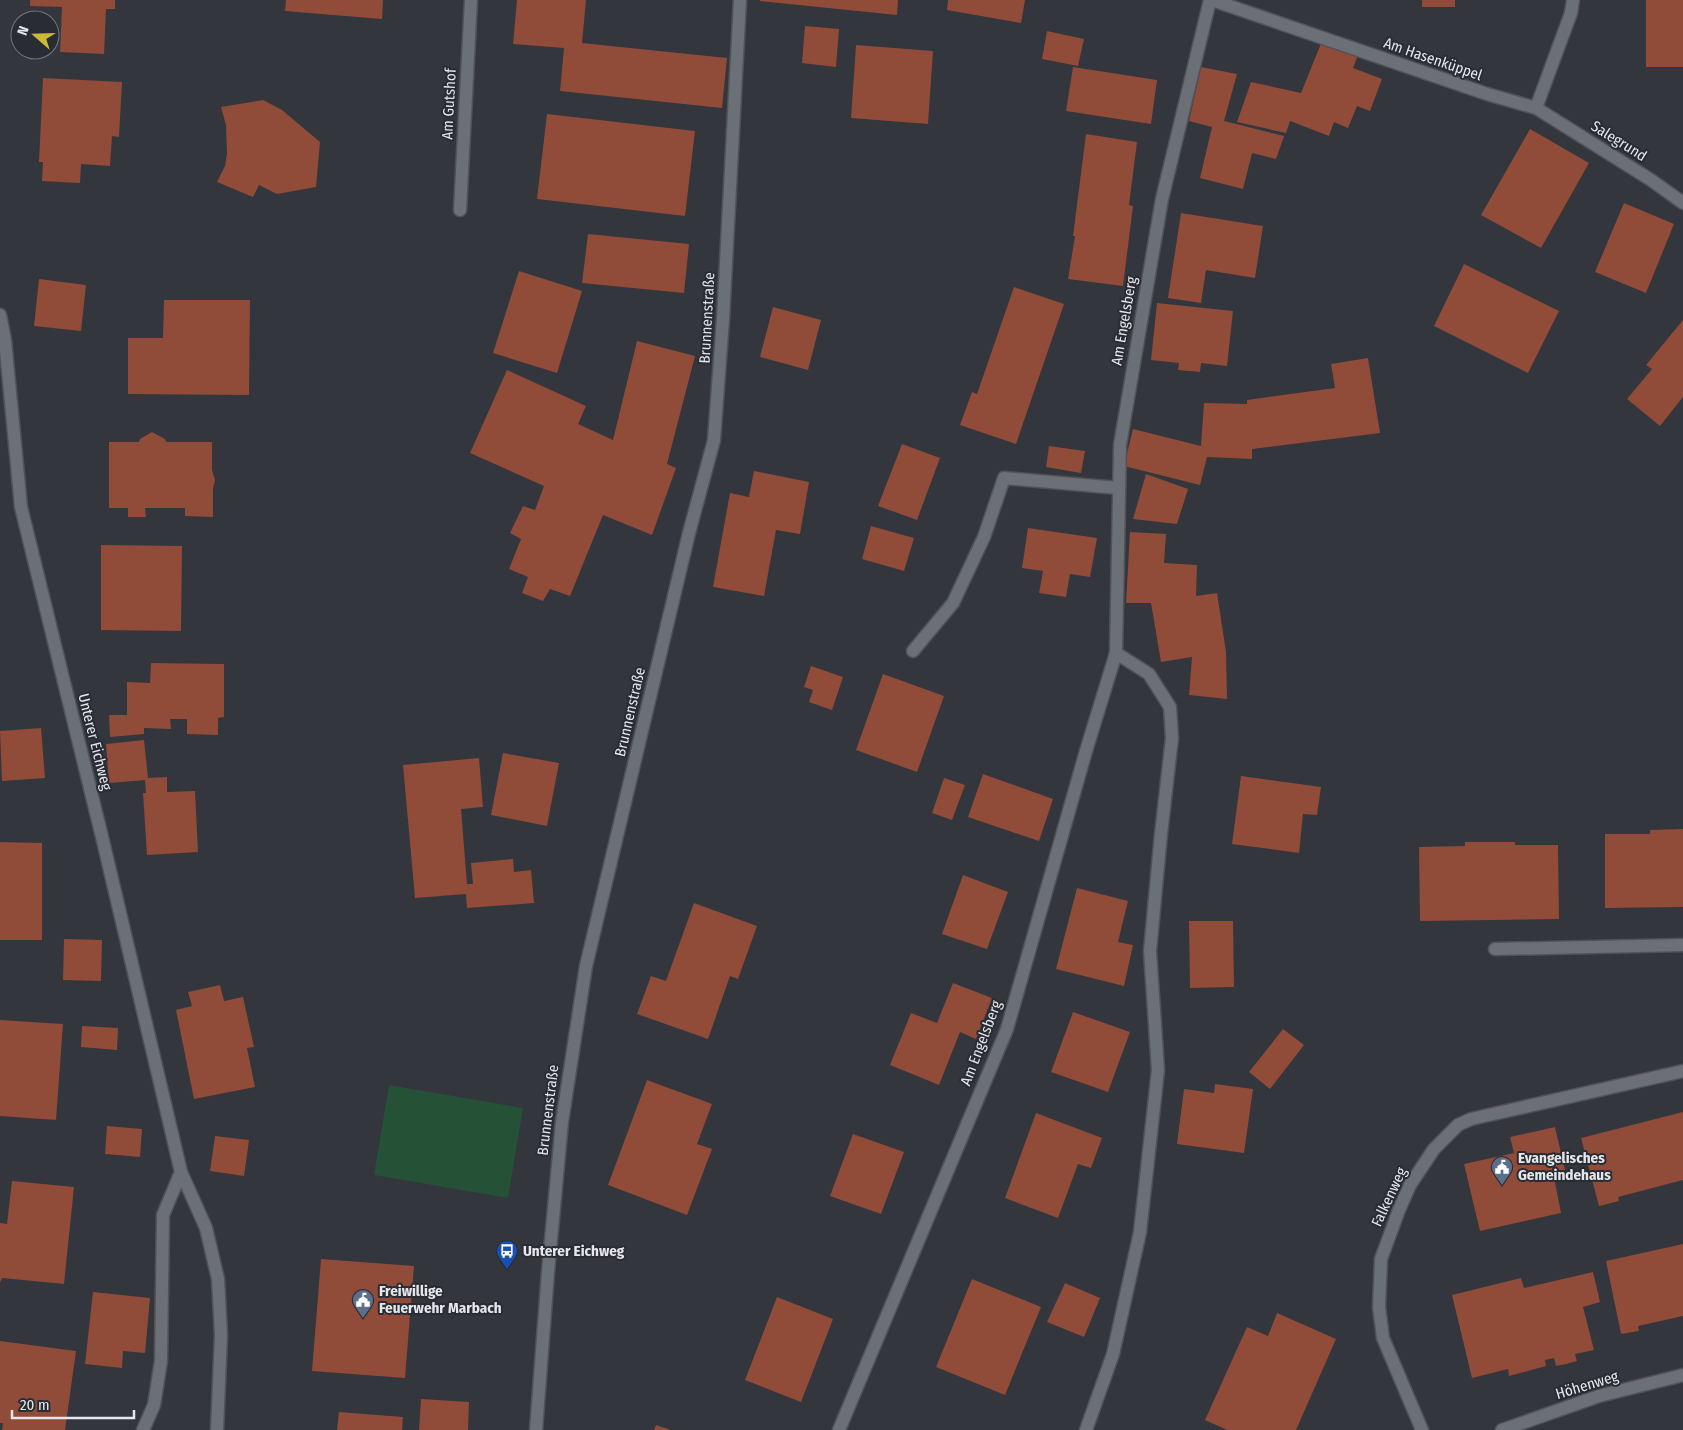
<svg xmlns="http://www.w3.org/2000/svg" width="1683" height="1430" viewBox="0 0 1683 1430" font-family="'Fira Sans Condensed',sans-serif">
<rect width="100%" height="100%" fill="#33363c"/>
<path fill="#255136" d="M 389,1085 L 523,1108 L 508,1198 L 374,1175 Z"/>
<path fill="#904b39" d="M 30,0 L 115,0 L 115,9 L 106,9 L 104,54 L 60,52 L 62,7 L 30,6 Z
M 286,0 L 383,0 L 382,19 L 285,11 Z
M 517,0 L 586,0 L 582,43 L 727,58 L 722,108 L 560,91 L 564,48 L 513,44 Z
M 760,0 L 898,0 L 897,15 L 760,1 Z
M 948,0 L 1025,0 L 1021,23 L 947,10 Z
M 1422,0 L 1455,0 L 1455,7 L 1422,7 Z
M 1646,0 L 1683,0 L 1683,67 L 1646,67 Z
M 805,26 L 839,29 L 836,67 L 802,63 Z
M 1047,31 L 1084,39 L 1078,66 L 1042,59 Z
M 1322,41 L 1358,55 L 1353,68 L 1382,79 L 1370,111 L 1357,106 L 1348,128 L 1334,122 L 1329,136 L 1290,121 L 1286,133 L 1237,122 L 1251,82 L 1301,93 Z
M 856,45 L 933,51 L 928,124 L 851,118 Z
M 1073,67 L 1157,80 L 1151,124 L 1066,111 Z
M 1201,67 L 1237,74 L 1224,121 L 1284,136 L 1276,159 L 1252,153 L 1243,189 L 1200,178 L 1212,127 L 1189,121 Z
M 43,78 L 122,82 L 119,137 L 112,136 L 110,166 L 81,164 L 80,183 L 42,181 L 43,162 L 39,162 Z
M 263,100 L 282,110 L 320,142 L 316,187 L 277,194 L 259,185 L 253,197 L 217,182 L 225,166 L 227,154 L 226,125 L 221,107 Z
M 547,114 L 695,131 L 685,216 L 537,199 Z
M 1530,129 L 1589,163 L 1541,248 L 1481,215 Z
M 1086,134 L 1137,142 L 1129,205 L 1133,206 L 1123,286 L 1068,279 L 1075,236 L 1073,236 Z
M 1624,203 L 1674,224 L 1646,293 L 1595,272 Z
M 1181,213 L 1263,226 L 1255,278 L 1206,270 L 1201,303 L 1168,298 Z
M 588,234 L 689,244 L 684,293 L 582,283 Z
M 1464,264 L 1559,311 L 1528,373 L 1434,326 Z
M 519,271 L 582,291 L 557,373 L 493,353 Z
M 39,279 L 86,285 L 81,331 L 34,326 Z
M 1014,287 L 1064,304 L 1016,444 L 960,425 L 972,392 L 977,394 Z
M 164,300 L 250,300 L 249,395 L 128,394 L 128,338 L 163,338 Z
M 1157,303 L 1233,311 L 1227,366 L 1201,363 L 1200,372 L 1178,370 L 1179,363 L 1151,360 Z
M 773,307 L 821,320 L 808,370 L 760,357 Z
M 1683,320 L 1683,397 L 1660,426 L 1627,399 L 1652,369 L 1646,365 Z
M 637,341 L 695,356 L 667,464 L 676,468 L 652,535 L 603,515 L 570,596 L 550,589 L 543,601 L 522,593 L 528,577 L 509,569 L 521,539 L 510,533 L 523,506 L 535,510 L 544,486 L 470,453 L 507,370 L 586,406 L 578,424 L 613,440 Z
M 1368,358 L 1380,433 L 1252,449 L 1252,459 L 1207,457 L 1200,485 L 1124,466 L 1133,429 L 1201,446 L 1204,403 L 1247,404 L 1247,400 L 1335,388 L 1331,364 Z
M 152,432 L 165,439 L 166,442 L 212,442 L 212,470 L 215,480 L 213,489 L 213,517 L 185,516 L 185,508 L 145,508 L 146,517 L 128,517 L 128,508 L 109,508 L 109,442 L 139,442 L 140,439 Z
M 902,444 L 940,458 L 917,520 L 878,506 Z
M 1049,446 L 1085,451 L 1081,473 L 1046,467 Z
M 754,471 L 809,482 L 800,534 L 776,530 L 764,596 L 713,587 L 730,493 L 749,497 Z
M 1146,474 L 1188,489 L 1177,524 L 1133,519 Z
M 871,526 L 914,538 L 904,571 L 862,559 Z
M 1028,528 L 1097,538 L 1090,577 L 1070,574 L 1066,597 L 1039,593 L 1043,571 L 1022,568 Z
M 1130,532 L 1166,534 L 1164,563 L 1197,565 L 1196,596 L 1217,593 L 1226,652 L 1227,699 L 1189,695 L 1192,657 L 1161,662 L 1151,603 L 1126,603 Z
M 101,545 L 182,546 L 181,631 L 101,630 Z
M 151,663 L 224,664 L 224,717 L 218,718 L 218,735 L 187,734 L 187,719 L 170,719 L 171,729 L 144,728 L 144,734 L 110,737 L 109,715 L 127,715 L 127,682 L 150,683 Z
M 811,666 L 843,677 L 832,710 L 809,702 L 813,690 L 804,687 Z
M 883,674 L 944,696 L 917,772 L 856,750 Z
M 41,728 L 45,778 L 2,781 L 0,731 Z
M 144,740 L 148,778 L 167,777 L 167,792 L 195,791 L 198,852 L 147,855 L 143,793 L 146,793 L 145,780 L 109,783 L 106,744 Z
M 503,753 L 559,763 L 547,826 L 491,815 Z
M 479,758 L 483,807 L 461,809 L 467,884 L 473,884 L 471,863 L 513,859 L 514,872 L 531,870 L 534,903 L 467,908 L 466,894 L 415,898 L 403,765 Z
M 983,774 L 1053,799 L 1039,841 L 968,817 Z
M 1241,776 L 1321,787 L 1317,815 L 1303,814 L 1299,853 L 1232,844 Z
M 944,778 L 965,785 L 952,820 L 932,813 Z
M 1683,829 L 1683,907 L 1605,908 L 1605,834 L 1650,834 L 1650,830 Z
M 0,842 L 42,843 L 42,940 L 0,940 Z
M 1465,842 L 1515,842 L 1515,845 L 1558,845 L 1559,919 L 1420,921 L 1419,847 L 1465,846 Z
M 963,875 L 1008,892 L 987,949 L 942,934 Z
M 1077,888 L 1128,901 L 1118,942 L 1133,945 L 1124,986 L 1056,969 Z
M 694,903 L 757,926 L 738,979 L 730,976 L 708,1039 L 637,1014 L 651,976 L 666,981 Z
M 1189,921 L 1233,921 L 1234,987 L 1190,988 Z
M 64,939 L 102,940 L 101,981 L 63,980 Z
M 953,983 L 992,998 L 976,1039 L 960,1032 L 939,1085 L 890,1065 L 911,1013 L 937,1023 Z
M 220,985 L 224,1001 L 243,997 L 254,1047 L 247,1048 L 255,1087 L 194,1099 L 176,1010 L 192,1006 L 188,992 Z
M 1073,1012 L 1130,1032 L 1108,1092 L 1051,1072 Z
M 0,1020 L 63,1024 L 56,1120 L 0,1116 Z
M 82,1026 L 118,1028 L 117,1050 L 81,1047 Z
M 1283,1029 L 1304,1045 L 1270,1089 L 1249,1072 Z
M 647,1080 L 712,1104 L 697,1144 L 712,1149 L 687,1215 L 608,1185 Z
M 1215,1084 L 1253,1089 L 1244,1153 L 1177,1144 L 1184,1089 L 1214,1093 Z
M 1683,1112 L 1683,1180 L 1618,1197 L 1619,1201 L 1599,1206 L 1581,1138 Z
M 1036,1113 L 1102,1138 L 1091,1168 L 1078,1164 L 1058,1218 L 1005,1198 Z
M 107,1126 L 142,1129 L 140,1157 L 105,1154 Z
M 1555,1127 L 1565,1170 L 1553,1172 L 1561,1213 L 1480,1231 L 1464,1164 L 1514,1153 L 1510,1137 Z
M 853,1134 L 904,1152 L 881,1214 L 830,1196 Z
M 215,1136 L 249,1140 L 244,1176 L 210,1171 Z
M 12,1181 L 74,1187 L 64,1284 L 2,1278 L 0,1283 L 0,1223 L 7,1224 Z
M 1683,1244 L 1683,1316 L 1638,1326 L 1639,1331 L 1621,1334 L 1606,1261 Z
M 321,1259 L 414,1266 L 405,1378 L 312,1371 Z
M 1593,1272 L 1600,1302 L 1583,1307 L 1594,1350 L 1575,1354 L 1577,1361 L 1566,1364 L 1556,1366 L 1554,1358 L 1545,1360 L 1546,1366 L 1509,1376 L 1508,1369 L 1472,1378 L 1452,1295 L 1521,1278 L 1524,1288 Z
M 972,1279 L 1041,1307 L 1005,1395 L 936,1367 Z
M 1065,1283 L 1100,1298 L 1084,1337 L 1047,1322 Z
M 93,1292 L 150,1298 L 145,1353 L 123,1351 L 122,1368 L 85,1364 Z
M 777,1297 L 833,1319 L 801,1402 L 745,1380 Z
M 1277,1313 L 1336,1339 L 1296,1430 L 1227,1430 L 1205,1420 L 1247,1327 L 1268,1336 Z
M 0,1341 L 76,1351 L 65,1430 L 2,1430 L 3,1423 L 0,1423 Z
M 421,1399 L 469,1402 L 468,1430 L 419,1430 Z
M 339,1412 L 403,1417 L 402,1430 L 337,1430 Z
M 656,1425 L 671,1430 L 654,1430 Z"/>
<g fill="none" stroke-linecap="round" stroke-linejoin="round">
<g stroke="#505257" stroke-width="15">
<path id="service" d="M 913,651 L 953,603 L 984,537 L 1004,478 L 1118,488
M 1495,949 L 1683,945"/>
</g>
<g stroke="#505257" stroke-width="15">
<path id="minor" d="M 1212,0 L 1487,94 L 1536,108 L 1651,180 L 1683,203
M 1536,108 L 1571,13 L 1573,0
M 460,210 L 471,0
M 0,315 L 5,340 L 21,507 L 103,841 L 181,1172 L 206,1228 L 218,1279 L 221,1335 L 217,1430
M 143,1430 L 154,1405 L 161,1361 L 163,1215 L 181,1172
M 536,1430 L 548,1272 L 562,1122 L 586,966 L 689,533 L 714,440 L 723,319 L 740,0
M 839,1430 L 1007,1029 L 1086,751 L 1116,653 L 1120,445 L 1162,199 L 1210,0
M 1086,1430 L 1113,1354 L 1140,1232 L 1158,1070 L 1150,951 L 1161,834 L 1172,738 L 1170,707 L 1149,674 L 1116,653
M 1422,1430 L 1383,1338 L 1379,1307 L 1381,1259 L 1399,1210 L 1410,1185 L 1434,1149 L 1458,1125 L 1471,1119 L 1683,1071
M 1502,1430 L 1599,1396 L 1683,1375"/>
</g>
<use href="#service" stroke="#6b6f76" stroke-width="12"/>
<use href="#minor" stroke="#6b6f76" stroke-width="12"/>
</g>
<defs>
<g id="civic-pin" transform="scale(1.125)"><path d="M0 17L-7.5 6A9.5 9.5 0 1 1 7.5 6Z" fill="#5c6f8a" stroke="#292c32"/><path d="M-.6-6.5H3V-4.5H.6V-3L4-1V1h2V6H-6V1h2V-1L-.6-3ZM-1.2 2.5V6h2.4V2.5Z" fill="#fff"/></g>
<g id="bus-pin" transform="scale(1.125)"><path d="M0 17L-7.5 6A9.5 9.5 0 1 1 7.5 6Z" fill="#1a4fb4" stroke="#292c32"/><path d="M-5-6H5V4H4V6H2V4H-2V6H-4V4H-5ZM-3.5-4V0h7V-4ZM-3.5 1.2v1.5H-2V1.2ZM2 1.2v1.5H3.5V1.2Z" fill="#fff"/></g>
</defs>
<g fill-rule="evenodd">
<use href="#civic-pin" x="1502" y="1167"/>
<use href="#bus-pin" x="507" y="1251"/>
<use href="#civic-pin" x="363" y="1300"/>
</g>
<g text-anchor="middle" dominant-baseline="central" stroke-width="4" stroke-linejoin="round" paint-order="stroke">
<g font-size="15" fill="#e5e7ec" stroke="#292c32">
<text transform="translate(1433 59) rotate(19)">Am Hasenküppel</text>
<text transform="translate(449 104) rotate(-87)">Am Gutshof</text>
<text transform="translate(1619 141) rotate(32)">Salegrund</text>
<text transform="translate(707 318) rotate(-87)">Brunnenstraße</text>
<text transform="translate(1124 321) rotate(-80)">Am Engelsberg</text>
<text transform="translate(630 712) rotate(-77)">Brunnenstraße</text>
<text transform="translate(95 742) rotate(76)">Unterer Eichweg</text>
<text transform="translate(981 1043) rotate(-69)">Am Engelsberg</text>
<text transform="translate(548 1110) rotate(-83)">Brunnenstraße</text>
<text transform="translate(1389 1197) rotate(-65)">Falkenweg</text>
<text transform="translate(1587 1385) rotate(-17)">Höhenweg</text>
</g>
<g font-size="15" font-weight="bold" fill="#e5e7ec" stroke="#292c32" text-anchor="start">
<text x="1518" y="1158">Evangelisches<tspan x="1518" dy="17">Gemeindehaus</tspan></text>
<text x="523" y="1251">Unterer Eichweg</text>
<text x="379" y="1291">Freiwillige<tspan x="379" dy="17">Feuerwehr Marbach</tspan></text>
</g>
</g>
<g transform="translate(35 35) rotate(290)"><circle r="24" fill="#292c32" stroke="#74777c"/>
<path d="M0-4L9 19L0 12L-9 19Z" fill="#ccb938"/>
<text y="-8" font-size="14" font-weight="bold" text-anchor="middle" fill="#e5e7ec">N</text>
</g>
<path d="M12 1410v8h122v-8" fill="none" stroke="#e5e7ec" stroke-width="2.5"/>
<text x="20" y="1410" font-size="15" fill="#e5e7ec" stroke="#292c32" stroke-width="4" paint-order="stroke">20 m</text>
</svg>
